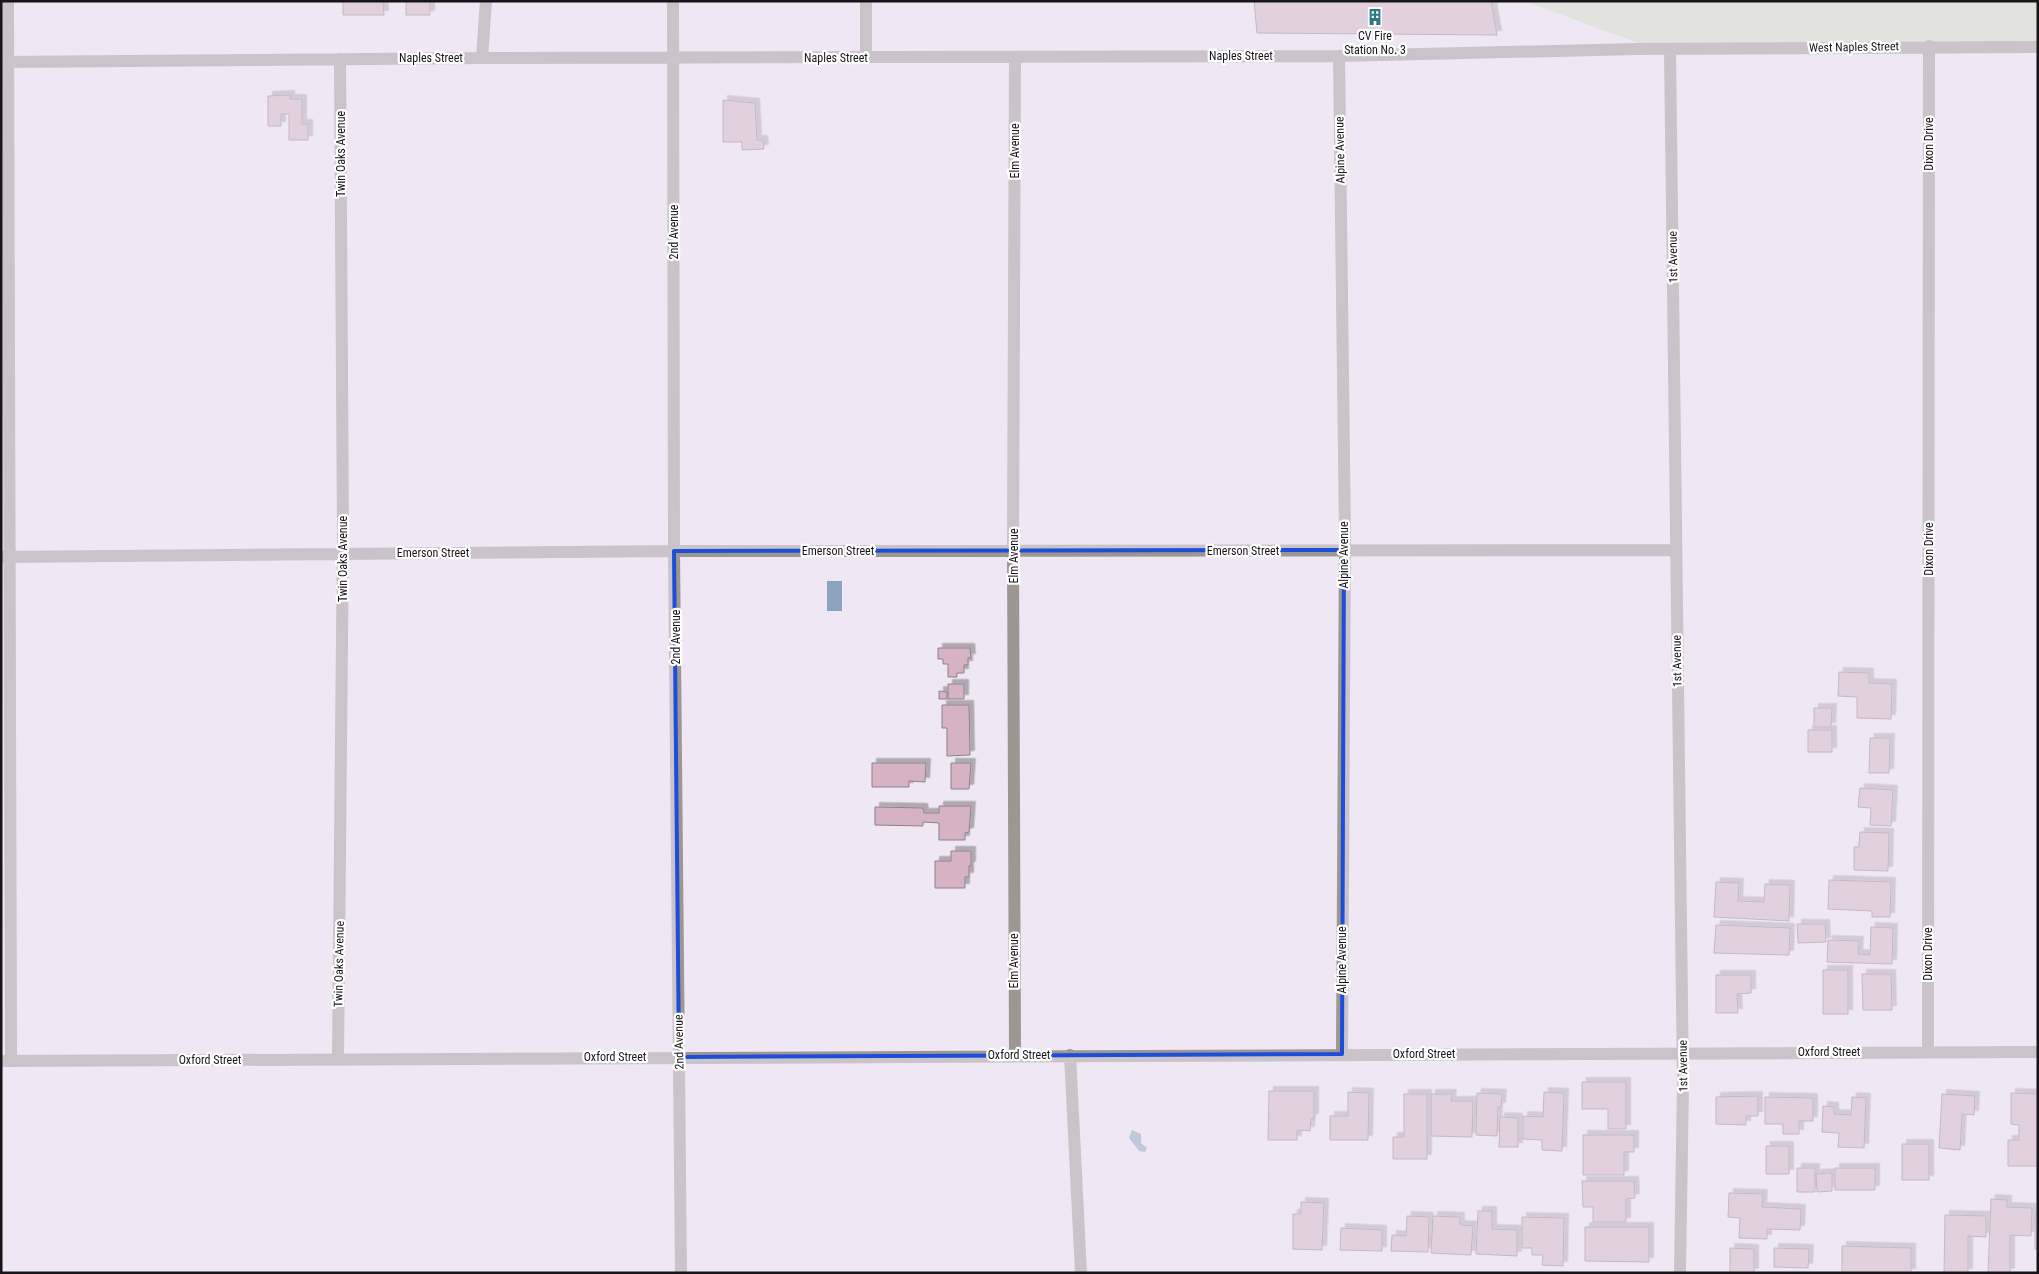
<svg xmlns="http://www.w3.org/2000/svg" width="2039" height="1274" viewBox="0 0 2039 1274" font-family="'Roboto Condensed',sans-serif">
<defs>
<filter id="shadow"><feDropShadow dx="4.5" dy="-4.5" stdDeviation="0" flood-color="#0004"/></filter>
</defs>
<rect width="100%" height="100%" fill="#efe7f4"/>
<path fill="#d2dbc3" d="M 1524,1 L 2038,1 L 2038,53 L 1671,55 Z"/>
<path fill="#8ca3bd" d="M 827,581 L 842,581 L 842,611 L 827,611 Z
M 1132,1130 L 1141,1134 L 1141,1143 L 1147,1148 L 1145,1152 L 1139,1151 L 1129,1138 Z"/>
<path fill="#d5b3c4" stroke="#8e8187" filter="url(#shadow)" d="M 343,1 L 383,1 L 384,15 L 343,15 Z
M 406,1 L 430,1 L 430,15 L 406,15 Z
M 1254,1 L 1491,1 L 1497,35 L 1257,33 Z
M 290,95 L 290,99 L 302,99 L 302,124 L 308,124 L 308,140 L 289,140 L 289,114 L 281,114 L 281,126 L 268,126 L 268,96 Z
M 723,100 L 755,103 L 757,140 L 763,140 L 764,149 L 742,150 L 742,142 L 723,142 Z
M 938,648 L 970,648 L 971,658 L 968,658 L 968,665 L 964,665 L 964,673 L 957,673 L 957,677 L 948,677 L 948,664 L 943,664 L 943,659 L 938,659 Z
M 1839,672 L 1869,673 L 1869,683 L 1892,684 L 1891,719 L 1857,718 L 1857,697 L 1838,696 Z
M 948,684 L 964,684 L 964,699 L 948,699 Z
M 939,691 L 947,692 L 947,699 L 939,699 Z
M 942,705 L 969,705 L 970,755 L 947,756 L 947,728 L 942,728 Z
M 1814,708 L 1832,708 L 1831,727 L 1814,727 Z
M 1808,730 L 1832,730 L 1832,752 L 1808,752 Z
M 1870,738 L 1890,738 L 1889,773 L 1869,773 Z
M 872,763 L 926,763 L 925,782 L 909,781 L 909,787 L 872,787 Z
M 951,763 L 971,763 L 969,789 L 951,789 Z
M 1860,788 L 1893,790 L 1891,826 L 1870,825 L 1871,808 L 1858,807 Z
M 939,806 L 971,806 L 969,832 L 965,833 L 965,840 L 939,840 L 939,823 L 923,822 L 923,826 L 875,825 L 875,807 L 923,808 L 924,813 L 939,813 Z
M 1860,832 L 1889,833 L 1888,871 L 1854,870 L 1854,847 L 1859,847 Z
M 951,851 L 971,851 L 971,866 L 969,866 L 969,877 L 965,877 L 965,888 L 935,888 L 935,861 L 951,861 Z
M 1829,880 L 1891,882 L 1890,917 L 1872,917 L 1872,911 L 1828,909 Z
M 1716,882 L 1739,883 L 1738,901 L 1764,902 L 1765,884 L 1790,885 L 1789,921 L 1714,917 Z
M 1797,924 L 1825,924 L 1826,942 L 1798,943 Z
M 1716,925 L 1790,928 L 1789,955 L 1714,953 Z
M 1871,927 L 1893,928 L 1892,964 L 1827,962 L 1828,940 L 1859,941 L 1858,954 L 1870,955 Z
M 1823,970 L 1848,970 L 1848,1014 L 1823,1014 Z
M 1862,974 L 1891,974 L 1892,1010 L 1863,1010 Z
M 1716,975 L 1751,975 L 1751,993 L 1737,994 L 1738,1013 L 1716,1013 Z
M 1582,1082 L 1626,1082 L 1626,1129 L 1608,1129 L 1608,1109 L 1582,1109 Z
M 1269,1091 L 1314,1091 L 1314,1118 L 1311,1119 L 1310,1131 L 1297,1130 L 1297,1140 L 1268,1140 Z
M 1348,1092 L 1369,1093 L 1368,1140 L 1330,1140 L 1330,1116 L 1348,1116 Z
M 1544,1092 L 1564,1093 L 1562,1151 L 1542,1150 L 1542,1140 L 1523,1139 L 1523,1116 L 1543,1117 Z
M 1477,1093 L 1502,1094 L 1501,1107 L 1498,1107 L 1497,1136 L 1476,1135 Z
M 2011,1093 L 2038,1094 L 2038,1166 L 2008,1166 L 2008,1140 L 2019,1140 L 2019,1125 L 2011,1124 Z
M 1404,1094 L 1427,1094 L 1427,1159 L 1393,1159 L 1393,1137 L 1404,1137 Z
M 1431,1094 L 1452,1094 L 1451,1101 L 1473,1101 L 1472,1137 L 1431,1136 Z
M 1942,1094 L 1975,1096 L 1974,1115 L 1962,1114 L 1960,1150 L 1939,1148 Z
M 1758,1096 L 1758,1116 L 1746,1116 L 1746,1125 L 1716,1124 L 1716,1097 Z
M 1765,1097 L 1813,1098 L 1813,1121 L 1799,1121 L 1799,1134 L 1783,1134 L 1783,1124 L 1765,1124 Z
M 1852,1097 L 1866,1098 L 1864,1148 L 1838,1147 L 1839,1133 L 1822,1132 L 1823,1106 L 1834,1107 L 1834,1114 L 1851,1115 Z
M 1500,1117 L 1518,1118 L 1518,1147 L 1499,1147 Z
M 1583,1135 L 1634,1135 L 1634,1152 L 1624,1152 L 1624,1175 L 1583,1175 Z
M 1902,1144 L 1929,1144 L 1929,1180 L 1902,1180 Z
M 1766,1146 L 1789,1146 L 1789,1174 L 1766,1174 Z
M 1797,1168 L 1815,1168 L 1815,1192 L 1797,1192 Z
M 1835,1168 L 1875,1168 L 1875,1190 L 1835,1190 Z
M 1832,1173 L 1832,1191 L 1817,1192 L 1816,1174 Z
M 1582,1181 L 1634,1181 L 1635,1198 L 1626,1199 L 1626,1222 L 1593,1222 L 1593,1207 L 1583,1207 Z
M 1729,1193 L 1763,1194 L 1762,1207 L 1801,1209 L 1800,1230 L 1767,1229 L 1767,1239 L 1739,1238 L 1740,1218 L 1728,1217 Z
M 1991,1199 L 2007,1200 L 2007,1207 L 2032,1208 L 2031,1236 L 2010,1235 L 2010,1273 L 1988,1273 Z
M 1301,1202 L 1324,1203 L 1322,1250 L 1293,1249 L 1293,1214 L 1301,1214 Z
M 1478,1211 L 1492,1211 L 1492,1229 L 1517,1230 L 1517,1256 L 1476,1254 Z
M 2035,1213 L 2038,1213 L 2038,1249 L 2035,1249 Z
M 1945,1215 L 1986,1216 L 1986,1237 L 1968,1236 L 1968,1273 L 1944,1273 Z
M 1407,1216 L 1429,1217 L 1428,1252 L 1391,1251 L 1392,1235 L 1406,1236 Z
M 1433,1216 L 1460,1217 L 1460,1225 L 1473,1226 L 1471,1255 L 1431,1253 Z
M 1522,1217 L 1564,1218 L 1563,1266 L 1542,1265 L 1543,1255 L 1532,1255 L 1532,1248 L 1522,1248 Z
M 1585,1227 L 1649,1227 L 1649,1262 L 1585,1261 Z
M 1341,1228 L 1382,1230 L 1382,1251 L 1340,1250 Z
M 1842,1246 L 1911,1248 L 1911,1273 L 1842,1273 Z
M 1730,1248 L 1754,1249 L 1754,1273 L 1730,1273 Z
M 1774,1248 L 1809,1249 L 1808,1268 L 1774,1267 Z"/>
<g fill="none" stroke-linecap="round" stroke-linejoin="round">
<path stroke="#9d9794" stroke-width="12" d="M 8,1 L 11,1061
M 673,1 L 674,551 L 681,1273
M 866,1 L 866,58
M 1670,50 L 1683,1083 L 1680,1273
M 1339,56 L 1345,536 L 1342,1054
M 482,58 L 486,1
M 1,62 L 482,58 L 1339,56 L 1637,49 L 2038,47
M 1,557 L 674,551 L 1675,550
M 1928,1052 L 1929,46
M 1015,1055 L 1013,551 L 1015,57
M 1070,1055 L 1081,1273
M 338,1059 L 343,534 L 340,59
M 1,1061 L 2038,1052"/>
</g>
<path d="M0 0H2039V1274H0ZM 1344,550 L 1342,1054 L 679,1057 L 674,551 Z" fill="#efe7f4" fill-opacity=".55" fill-rule="evenodd"/>
<path fill="none" stroke="#1d4ed8" stroke-width="4" stroke-linejoin="round" d="M 1344,550 L 1342,1054 L 679,1057 L 674,551 Z"/>
<defs>
<g id="building-bare" transform="scale(1.35)"><path d="M-4-6H4V6H1V3H-1V6H-4ZM-2.5-4.3h1.7v1.8h-1.7ZM.8-4.3h1.7v1.8H.8ZM-2.5-1h1.7V.8h-1.7ZM.8-1h1.7V.8H.8Z" fill="#2f7781" stroke="#fff" stroke-width="2.5" paint-order="stroke"/></g>
</defs>
<g fill-rule="evenodd">
<use href="#building-bare" x="1375" y="17"/>
</g>
<g text-anchor="middle" dominant-baseline="central" stroke-width="4.5" stroke-linejoin="round" paint-order="stroke">
<g font-size="12" fill="#181519" stroke="#fff">
<text x="1375" y="36">CV Fire<tspan x="1375" dy="14">Station No. 3</tspan></text>
</g>
<g font-size="12" fill="#181519" stroke="#fff">
<text transform="translate(1854 47) rotate(-1)">West Naples Street</text>
<text x="1241" y="56">Naples Street</text>
<text x="431" y="58">Naples Street</text>
<text x="836" y="58">Naples Street</text>
<text transform="translate(1929 144) rotate(-90)">Dixon Drive</text>
<text transform="translate(1340 150) rotate(-91)">Alpine Avenue</text>
<text transform="translate(1015 151) rotate(-90)">Elm Avenue</text>
<text transform="translate(341 154) rotate(-90)">Twin Oaks Avenue</text>
<text transform="translate(674 232) rotate(-90)">2nd Avenue</text>
<text transform="translate(1673 257) rotate(-91)">1st Avenue</text>
<text transform="translate(1929 549) rotate(-90)">Dixon Drive</text>
<text x="838" y="551">Emerson Street</text>
<text x="1243" y="551">Emerson Street</text>
<text x="433" y="553">Emerson Street</text>
<text transform="translate(1344 555) rotate(-90)">Alpine Avenue</text>
<text transform="translate(1014 556) rotate(-90)">Elm Avenue</text>
<text transform="translate(343 559) rotate(-90)">Twin Oaks Avenue</text>
<text transform="translate(676 637) rotate(-90)">2nd Avenue</text>
<text transform="translate(1677 661) rotate(-91)">1st Avenue</text>
<text transform="translate(1928 954) rotate(-90)">Dixon Drive</text>
<text transform="translate(1342 960) rotate(-90)">Alpine Avenue</text>
<text transform="translate(1014 961) rotate(-90)">Elm Avenue</text>
<text transform="translate(339 964) rotate(-89)">Twin Oaks Avenue</text>
<text transform="translate(679 1042) rotate(-91)">2nd Avenue</text>
<text x="1829" y="1052">Oxford Street</text>
<text x="1424" y="1054">Oxford Street</text>
<text x="1019" y="1055">Oxford Street</text>
<text x="615" y="1057">Oxford Street</text>
<text x="210" y="1060">Oxford Street</text>
<text transform="translate(1683 1066) rotate(-91)">1st Avenue</text>
</g>
</g>
<rect width="2039" height="1274" fill="none" stroke="#181519" stroke-width="5"/>
</svg>
